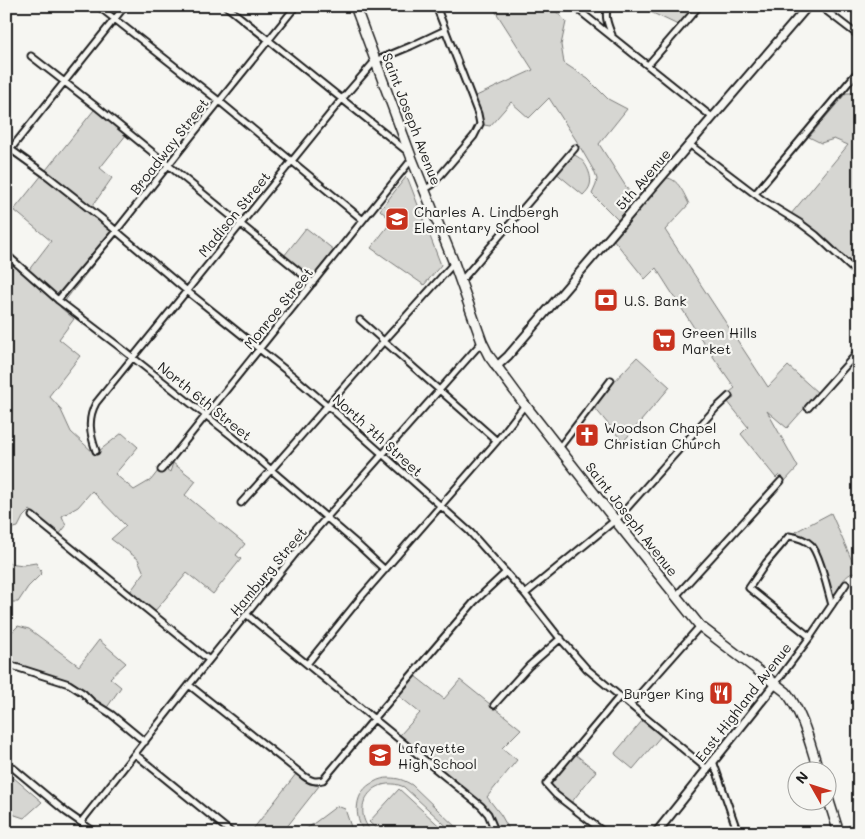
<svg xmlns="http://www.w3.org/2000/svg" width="865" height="839" viewBox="0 0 865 839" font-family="Mali,sans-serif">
<rect width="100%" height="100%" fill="#f6f6f2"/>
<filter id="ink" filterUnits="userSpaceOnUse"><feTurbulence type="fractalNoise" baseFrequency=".02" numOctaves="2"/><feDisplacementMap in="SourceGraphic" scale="10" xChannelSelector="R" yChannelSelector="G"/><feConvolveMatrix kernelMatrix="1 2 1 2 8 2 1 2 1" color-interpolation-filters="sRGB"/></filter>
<g filter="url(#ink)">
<path fill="#d6d6d2" stroke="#797977" d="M 492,6 L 551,6 L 566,22 L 561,45 L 564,63 L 588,79 L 608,99 L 627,109 L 599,144 L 635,201 L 618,220 L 592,194 L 596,185 L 597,179 L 594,171 L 576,140 L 549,98 L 529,118 L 511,102 L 490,126 L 484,125 L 474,97 L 533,70 Z
M 638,6 L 695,6 L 678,25 Z
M 846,93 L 854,93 L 859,96 L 859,270 L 826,239 L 791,214 L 848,145 L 834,139 L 821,143 L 809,137 Z
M 98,105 L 127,128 L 126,135 L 100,168 L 112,178 L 91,208 L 120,231 L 60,307 L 74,319 L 59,339 L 80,356 L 49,396 L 60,408 L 71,432 L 95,454 L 122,433 L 138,447 L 115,474 L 134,490 L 151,480 L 162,466 L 170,472 L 173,463 L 196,481 L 185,495 L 245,544 L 236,555 L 241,559 L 213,594 L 187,573 L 154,612 L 130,592 L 144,573 L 138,559 L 111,539 L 126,526 L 92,491 L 78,507 L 62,516 L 66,526 L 59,535 L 30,510 L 23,517 L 18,527 L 6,530 L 6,253 L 28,271 L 51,241 L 14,210 Z
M 574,155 C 584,158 593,175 590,185 C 589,189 586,192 583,195 L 555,172 L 570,156 Z
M 406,177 L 408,179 L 441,265 L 424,285 L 371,248 L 392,221 L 380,210 Z
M 666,178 C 678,178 684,194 689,204 L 665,230 L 768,387 L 788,366 L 818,393 L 787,428 L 767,411 L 798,467 L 784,482 L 779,475 L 776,478 L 741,434 L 748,427 L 728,402 L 734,398 L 730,392 L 735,388 L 705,345 L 656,268 L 645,279 L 613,239 Z
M 306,228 L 334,250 L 312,277 L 309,276 L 284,256 Z
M 637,357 L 670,387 L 623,442 L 594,407 L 612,384 Z
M 831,513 L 857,572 C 844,573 839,588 833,599 C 829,583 823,549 810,539 C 806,536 800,534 795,533 L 797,531 Z
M 6,558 L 9,563 L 23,565 L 36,563 L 42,573 L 28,587 L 18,602 L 6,602 Z
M 18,626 L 29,629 L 79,666 L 99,640 L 126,663 L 110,678 L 121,687 L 106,709 L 58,679 L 6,660 L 6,638 Z
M 415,676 L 444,699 L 460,680 L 521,729 L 502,748 L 517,760 L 487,797 L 501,815 L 511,833 L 499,833 L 492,814 L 481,802 L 400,735 L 420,713 L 398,695 Z
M 642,721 L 661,736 L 633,769 L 616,755 L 615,753 Z
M 575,754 L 596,771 L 571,803 L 561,795 L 551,785 L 552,781 Z
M 6,771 L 42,802 L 24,818 L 6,812 Z
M 296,774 L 308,783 L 319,786 L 282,833 L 250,833 Z
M 389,778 C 398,778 404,780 412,785 L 462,833 L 454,833 L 404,787 C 373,773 348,809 373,833 L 365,833 C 353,817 354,791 374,782 C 379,779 384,778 389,778 Z
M 399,789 L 447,833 L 381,833 L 369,822 Z
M 337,806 L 345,809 L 351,827 L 354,833 L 301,833 Z"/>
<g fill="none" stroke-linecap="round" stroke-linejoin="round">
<g stroke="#1c1c1c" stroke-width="9">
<path id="minor" d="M 98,6 L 219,101 L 363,220
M 226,6 L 408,152
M 576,6 L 581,12 L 712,117
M 608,6 C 604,16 608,25 612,35
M 820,6 L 859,36
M 31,56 L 98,108 L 313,283
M 648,65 L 699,6
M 689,144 L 764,201 L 800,223 L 816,235 L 859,275
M 6,146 L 45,174 L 101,218 L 187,291 L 293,376 L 334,411 L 470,532 L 525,594 L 558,636 L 587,669 L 707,769
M 6,155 L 125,6
M 424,190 L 432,185 L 474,136 L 480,124 L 478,114 L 436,6
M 755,194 L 859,70
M 6,254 L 58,300 L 117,345 L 233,437 L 356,543 L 385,570
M 461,281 L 575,148
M 58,300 L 116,231 L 193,134 L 296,6
M 360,320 L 497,441
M 808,408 L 859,351
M 559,448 L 611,380
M 96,451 C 90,434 87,419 96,403 L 342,99 L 375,61 L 411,46 L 445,30
M 161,470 L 170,460 L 412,159
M 241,503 L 271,470 L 384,341 L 454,263
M 32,516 L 209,660
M 525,594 L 619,517 L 715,409 L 729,396
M 676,596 L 781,481
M 246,614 L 292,652 L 481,806 L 488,814 L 496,833
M 810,637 L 749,588 L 766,563 L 789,536 C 796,537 806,540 811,545 C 820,554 828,592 832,605
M 6,664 L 69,684 L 83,693 L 92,702 L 111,714 L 145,742
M 307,664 L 361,597 L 497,441 L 525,405
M 775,684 L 810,637 L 846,584
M 189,685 L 304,776 C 311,781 315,782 323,780 L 374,719 L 474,602 L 506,572
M 494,705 L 529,666 L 561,638
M 630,705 L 700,626
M 135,754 L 232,833
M 713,761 L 738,833
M 6,762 L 66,812 L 96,833
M 81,822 L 189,685 L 304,543 L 482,342
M 605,833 L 556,795 L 546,784 L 620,696"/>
</g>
<g stroke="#1c1c1c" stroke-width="11">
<path id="tertiary" d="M 496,367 L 508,356 L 808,6
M 656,833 L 775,684
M 844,833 L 859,828"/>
</g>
<g stroke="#1c1c1c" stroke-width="12">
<path id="primary" d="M 355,6 L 412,159 L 454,263 L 482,342 L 489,356 L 525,405 L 615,520 L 700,626 L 786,692 C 804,715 810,745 819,772
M 828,798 L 839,833"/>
</g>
<use href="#minor" stroke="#f6f6f2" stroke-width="5"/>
<use href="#tertiary" stroke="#f6f6f2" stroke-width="7"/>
<use href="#primary" stroke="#f6f6f2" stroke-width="9"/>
</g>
</g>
<defs>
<g id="school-square" transform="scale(1.25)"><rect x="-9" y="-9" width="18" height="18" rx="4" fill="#c8321e" stroke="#f6f6f2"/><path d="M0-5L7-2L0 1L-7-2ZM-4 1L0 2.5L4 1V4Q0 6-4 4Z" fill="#fff"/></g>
<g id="bank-square" transform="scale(1.25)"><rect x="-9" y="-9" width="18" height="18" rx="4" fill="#c8321e" stroke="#f6f6f2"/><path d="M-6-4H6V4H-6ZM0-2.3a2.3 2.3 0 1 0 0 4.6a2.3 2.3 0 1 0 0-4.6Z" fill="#fff"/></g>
<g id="supermarket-square" transform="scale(1.25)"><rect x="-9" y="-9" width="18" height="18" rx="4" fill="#c8321e" stroke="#f6f6f2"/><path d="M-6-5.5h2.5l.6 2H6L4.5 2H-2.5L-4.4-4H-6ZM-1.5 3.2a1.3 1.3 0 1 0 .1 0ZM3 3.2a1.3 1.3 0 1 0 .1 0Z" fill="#fff"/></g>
<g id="church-square" transform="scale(1.25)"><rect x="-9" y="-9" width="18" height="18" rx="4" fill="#c8321e" stroke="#f6f6f2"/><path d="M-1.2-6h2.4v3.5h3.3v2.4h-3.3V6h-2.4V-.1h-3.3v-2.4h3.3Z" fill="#fff"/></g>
<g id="restaurant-square" transform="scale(1.25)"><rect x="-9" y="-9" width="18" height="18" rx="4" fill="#c8321e" stroke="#f6f6f2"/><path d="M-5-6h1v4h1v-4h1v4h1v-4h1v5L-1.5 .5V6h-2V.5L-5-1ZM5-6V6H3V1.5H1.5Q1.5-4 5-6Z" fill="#fff"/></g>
</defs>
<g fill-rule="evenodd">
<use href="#school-square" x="397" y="219"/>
<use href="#bank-square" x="606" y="300"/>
<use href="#supermarket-square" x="664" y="340"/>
<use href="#church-square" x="587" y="435"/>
<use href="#restaurant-square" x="721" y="693"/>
<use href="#school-square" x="380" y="755"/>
</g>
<g text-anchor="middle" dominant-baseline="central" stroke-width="4.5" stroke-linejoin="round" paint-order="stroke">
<g font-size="14" fill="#1c1c1c" stroke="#f6f6f2">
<text transform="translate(412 119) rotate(69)">Saint Joseph Avenue</text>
<text transform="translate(169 146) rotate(-52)">Broadway Street</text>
<text transform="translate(643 179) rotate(-49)">5th Avenue</text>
<text transform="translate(234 214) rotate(-51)">Madison Street</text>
<text transform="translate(278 308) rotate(-51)">Monroe Street</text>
<text transform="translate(205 401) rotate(39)">North 6th Street</text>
<text transform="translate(378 435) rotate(42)">North 7th Street</text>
<text transform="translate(632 519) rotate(52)">Saint Joseph Avenue</text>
<text transform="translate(268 571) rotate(-50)">Hamburg Street</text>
<text transform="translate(743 702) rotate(-52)">East Highland Avenue</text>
</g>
<g font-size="14" fill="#1c1c1c" stroke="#f6f6f2" text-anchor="start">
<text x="414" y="211">Charles A. Lindbergh<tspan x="414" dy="16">Elementary School</tspan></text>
<text x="624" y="300">U.S. Bank</text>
<text x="682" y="332">Green Hills<tspan x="682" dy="16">Market</tspan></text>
<text x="604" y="427">Woodson Chapel<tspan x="604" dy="16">Christian Church</tspan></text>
<text x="704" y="693" text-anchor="end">Burger King</text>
<text x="398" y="747">Lafayette<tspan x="398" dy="16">High School</tspan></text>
</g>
</g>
<rect width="865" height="839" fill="none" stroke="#f6f6f2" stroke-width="25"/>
<rect x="12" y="12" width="840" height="814" fill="none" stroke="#1c1c1c" stroke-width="2" filter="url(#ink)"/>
<g transform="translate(812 786) rotate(309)"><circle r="24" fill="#f6f6f2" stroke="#9f9f9c"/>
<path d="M0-4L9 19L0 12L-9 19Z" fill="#c8321e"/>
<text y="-8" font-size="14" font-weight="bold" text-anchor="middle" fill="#1c1c1c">N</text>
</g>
</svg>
